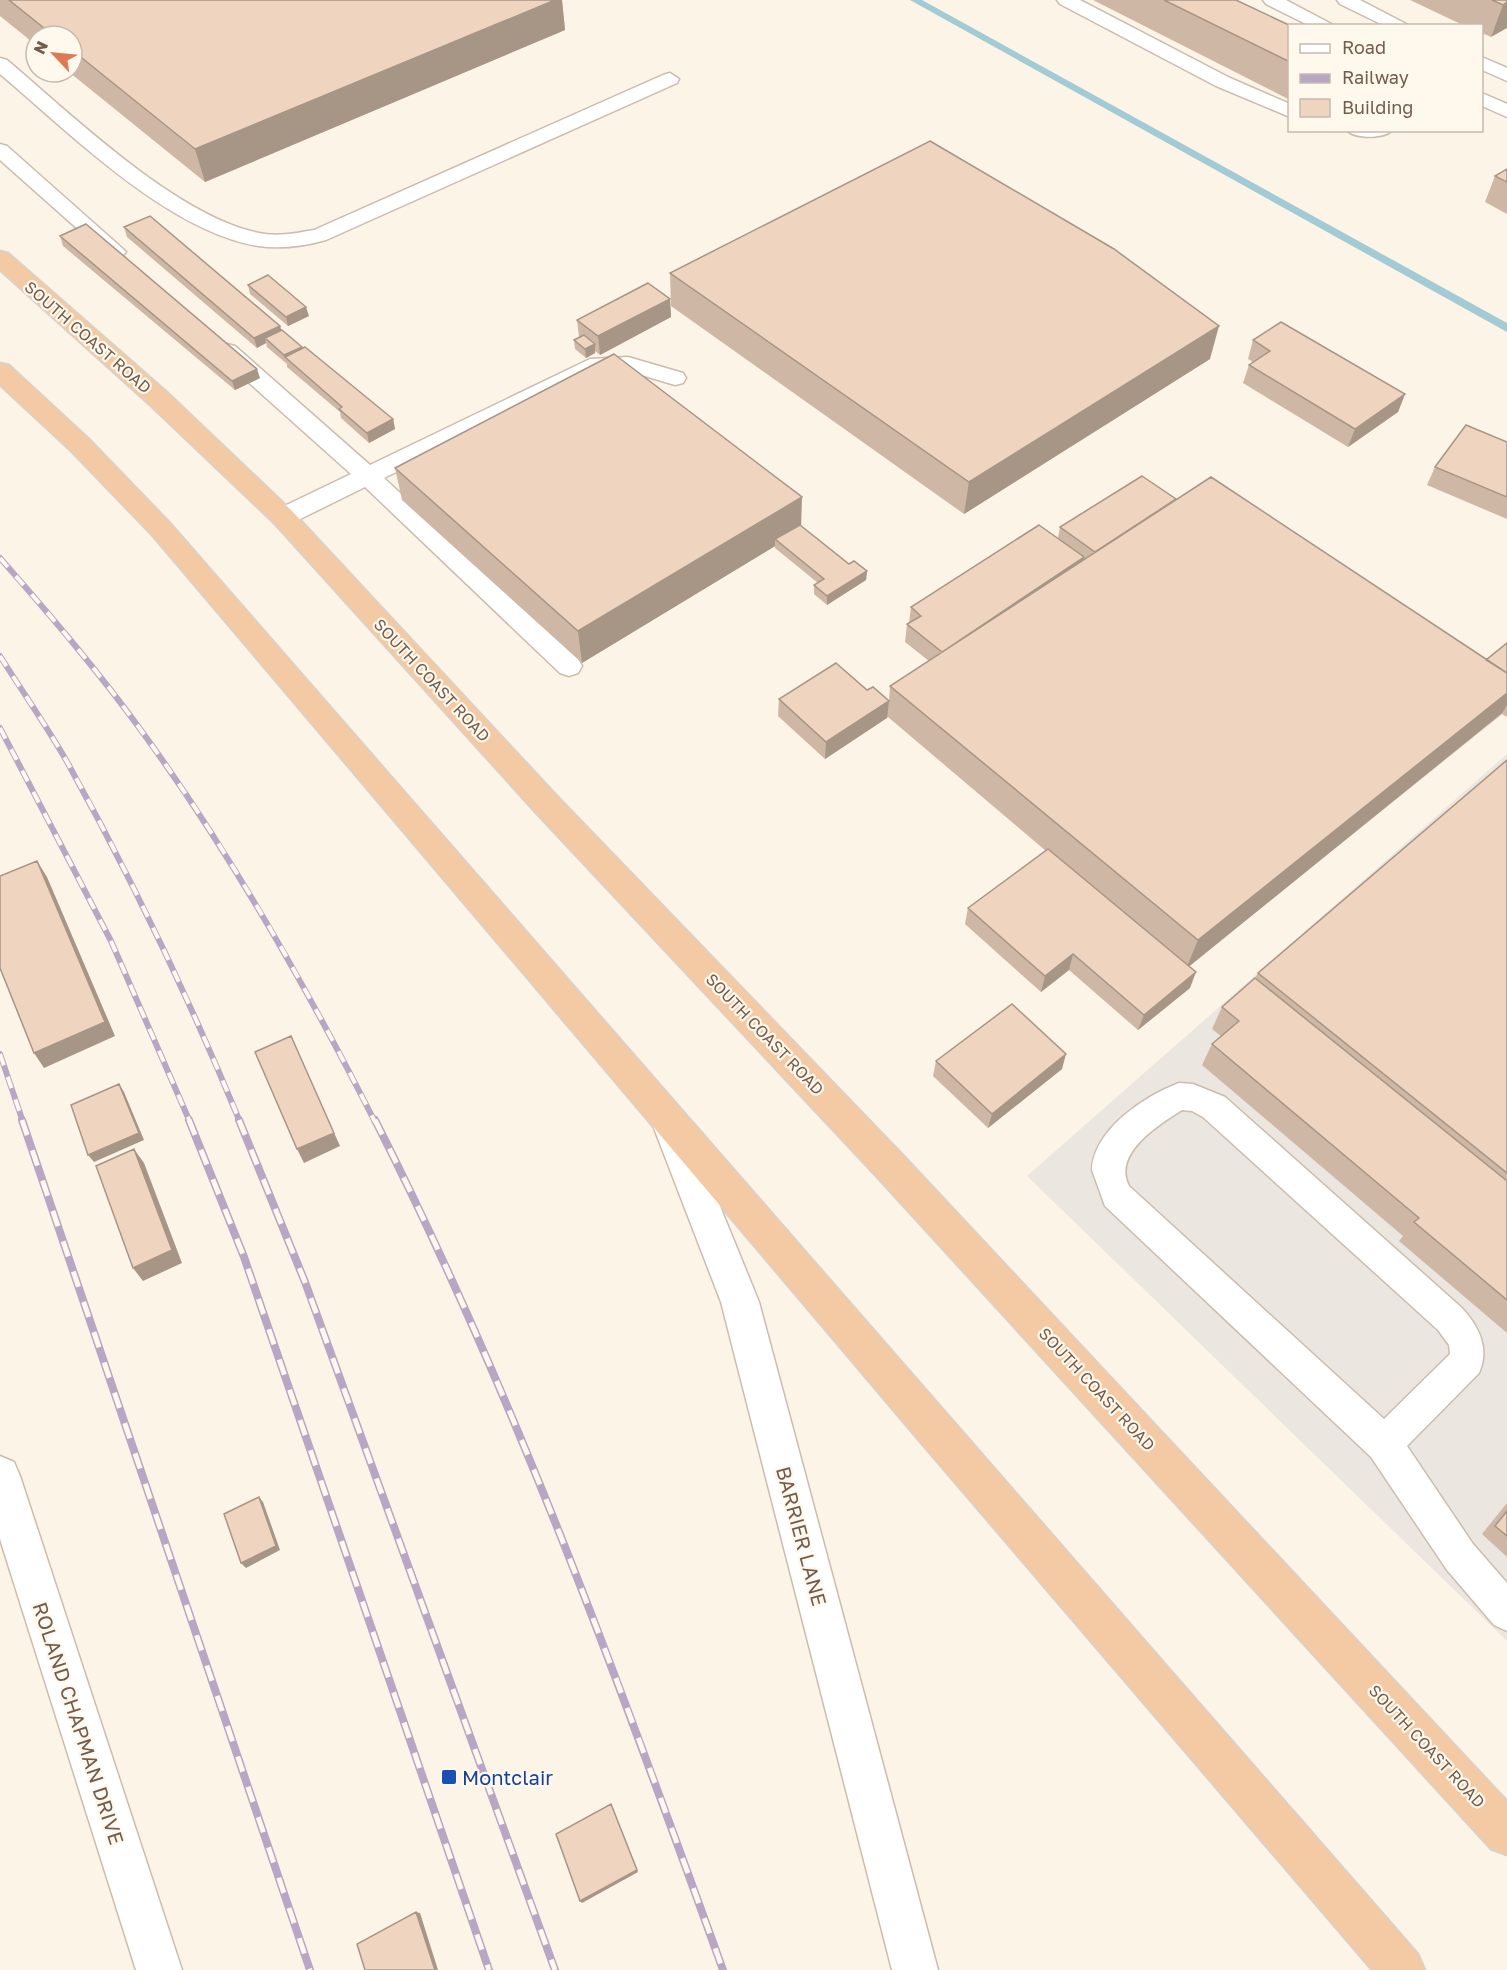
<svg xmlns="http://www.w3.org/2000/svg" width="1507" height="1970" viewBox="0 0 1507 1970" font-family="'Golos Text',sans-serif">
<rect width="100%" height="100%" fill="#fbf4e7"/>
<path fill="#ece6e0" d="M 1507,754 L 1507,1641 L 1027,1176 Z"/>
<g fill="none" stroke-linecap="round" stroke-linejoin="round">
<path fill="#a3cbd5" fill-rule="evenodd" d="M 910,0 L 922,0 L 1507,323 L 1507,332 Z"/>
<g stroke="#ccbcae" stroke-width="3">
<path id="service" d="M 1057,0 L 1080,0 L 1230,78 L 1290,104 L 1290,117 L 1216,86 L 1060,4 Z
M 1263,0 L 1286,0 L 1335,26 L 1310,26 L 1266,4 Z
M 1337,0 L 1360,0 L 1410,26 L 1385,26 L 1340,4 Z
M 1482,57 L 1507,68 L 1507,81 L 1482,70 Z
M 0,58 L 7,60 C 72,115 176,216 259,233 C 277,237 297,233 314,230 L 663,75 L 670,73 L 679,79 L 677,83 L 326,240 C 305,246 280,249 258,246 C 167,231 69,132 0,74 Z
M 1482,93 L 1507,104 L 1507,117 L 1482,106 Z
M 1347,130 L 1392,130 C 1385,139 1354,139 1347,130 Z
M 0,144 L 7,146 L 122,248 L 126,252 L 122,256 L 108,256 L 0,160 Z
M 227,344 L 235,346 L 370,465 L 590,359 L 628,357 L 683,373 L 686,378 L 683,383 L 675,385 L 628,371 L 602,371 L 384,478 L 578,659 L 582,666 L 578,673 L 569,676 L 560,673 L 365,487 L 292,523 L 283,525 L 274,523 L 271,517 L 274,511 L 351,474 L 219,356 L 216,351 L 219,346 Z
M 1179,1083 L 1193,1084 L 1225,1097 L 1462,1308 C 1479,1327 1490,1348 1479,1373 L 1407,1446 L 1473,1544 L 1507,1583 L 1507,1631 L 1494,1625 L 1447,1570 L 1371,1457 L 1105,1206 L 1092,1170 C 1094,1129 1145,1096 1179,1083 ZM 1182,1110 L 1192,1111 L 1203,1117 L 1438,1330 L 1449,1345 L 1450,1354 L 1384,1419 L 1129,1186 C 1112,1154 1158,1125 1182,1110 Z"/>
</g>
<g stroke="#ccbcae" stroke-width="3">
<path id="tertiary" d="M 669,1108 L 681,1112 L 686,1123 L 759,1302 L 938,1970 L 892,1970 L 721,1302 L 652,1123 L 657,1112 Z
M 0,1456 L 14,1462 L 20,1476 L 182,1970 L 136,1970 L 0,1539 Z"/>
</g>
<g stroke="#d8d1cd" stroke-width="3">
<path id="trunk" d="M 0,251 L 8,253 L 169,394 L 292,511 L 559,798 L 902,1154 L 1507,1801 L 1507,1855 L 1491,1849 L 876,1176 L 537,814 L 274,523 L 151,406 L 0,270 Z
M 0,363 L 9,365 L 89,439 L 170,523 L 1418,1954 L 1425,1970 L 1372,1970 L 922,1444 L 152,535 L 71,451 L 0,385 Z"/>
</g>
<use href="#service" fill="#fff" fill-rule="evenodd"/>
<use href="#tertiary" fill="#fff" fill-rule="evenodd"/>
<use href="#trunk" fill="#f3caa3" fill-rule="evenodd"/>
<g stroke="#b8a6c4" stroke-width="6">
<path id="rail-far1" d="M 0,558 C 50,615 99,672 143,733 C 232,855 307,988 375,1122
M 0,656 C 22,691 46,725 66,760 C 131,877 189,998 240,1122
M 0,728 L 111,941 L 190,1122
M 0,1054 L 23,1122"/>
</g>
<g stroke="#b8a6c4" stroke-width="8">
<path id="rail" d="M 22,1120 L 310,1970
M 189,1120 L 244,1257 L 489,1970
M 239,1120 L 305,1282 L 555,1970
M 375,1120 C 514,1394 619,1682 723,1970"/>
</g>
<use href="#rail-far1" stroke="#fef8ed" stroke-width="4" stroke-dasharray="12" stroke-linecap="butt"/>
<use href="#rail" stroke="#fef8ed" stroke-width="5" stroke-dasharray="16" stroke-linecap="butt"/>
</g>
<path fill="#ceb7a5" d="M 0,0 L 562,0 L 565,30 L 205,182 L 69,72 L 72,72 L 72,36 L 36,36 L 36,45 L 0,16 Z
M 1093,0 L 1236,0 L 1290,26 L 1290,100 Z
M 1410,0 L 1507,0 L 1491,37 L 1482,33 L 1482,26 L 1465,26 Z
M 1507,169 L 1507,214 L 1485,202 L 1495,176 Z
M 124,227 L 280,326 L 281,330 L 302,349 L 393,419 L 395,429 L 369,443 L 341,418 L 340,412 L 287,367 L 287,364 L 267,347 L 266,343 L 257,348 L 127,237 Z
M 60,236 L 260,378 L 235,390 L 63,246 Z
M 670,273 L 1210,359 L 964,514 L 671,306 Z
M 248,285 L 309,316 L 288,326 L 250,294 Z
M 670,299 L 671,317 L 600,355 L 595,351 L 595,353 L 586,358 L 575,349 L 574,340 L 579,337 L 577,320 Z
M 1253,340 L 1405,394 L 1398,412 L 1348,447 L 1243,383 L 1249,365 L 1253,362 L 1248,359 Z
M 1507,442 L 1507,519 L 1427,485 L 1435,467 Z
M 395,468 L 801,526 L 849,564 L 867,571 L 866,580 L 827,605 L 814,594 L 814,585 L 818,583 L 775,548 L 775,546 L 582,663 L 402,500 Z
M 1176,499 L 1486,660 L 1507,643 L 1507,717 L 1502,714 L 1189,966 L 1190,988 L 1138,1030 L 1069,970 L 1041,992 L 965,924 L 968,908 L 1046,851 L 888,717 L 825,759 L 778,716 L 779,699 L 867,690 L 889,701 L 890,686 L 929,661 L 905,642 L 907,624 L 909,623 L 911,607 L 1058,538 L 1060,527 Z
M 1507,760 L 1507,1333 L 1399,1241 L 1403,1236 L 1202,1065 L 1212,1044 L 1221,1036 L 1212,1029 L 1222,1007 L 1255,978 L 1258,973 Z
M 936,1061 L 1062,1069 L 988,1128 L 933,1076 Z
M 1507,1503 L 1507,1557 L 1482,1534 Z"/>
<path fill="#a79586" d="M 555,0 L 562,0 L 565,30 L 205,182 L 195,149 Z
M 1507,2 L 1507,28 L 1491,37 L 1503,5 Z
M 670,299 L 671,317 L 600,355 L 598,336 Z
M 306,307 L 309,316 L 288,326 L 286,317 Z
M 280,326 L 283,335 L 265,338 L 266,343 L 257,348 L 254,338 Z
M 1219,326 L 1210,359 L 964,514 L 969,482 Z
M 595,344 L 595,353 L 586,358 L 585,349 Z
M 302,347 L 304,356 L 285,358 L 284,355 Z
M 257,369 L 260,378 L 235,390 L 232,381 Z
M 1405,394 L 1398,412 L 1348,447 L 1355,429 Z
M 393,419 L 395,429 L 369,443 L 367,433 Z
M 802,497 L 801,530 L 775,539 L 775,546 L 582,663 L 578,631 Z
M 1084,557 L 1080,575 L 942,652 Z
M 867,571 L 866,580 L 827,605 L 827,596 Z
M 1507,693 L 1507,705 L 1502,713 L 1186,969 L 1198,940 Z
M 889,701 L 887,718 L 825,759 L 826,742 Z
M 37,861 L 47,877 L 115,1036 L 44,1068 L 34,1053 Z
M 1073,954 L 1069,970 L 1041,992 L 1045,976 Z
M 1196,972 L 1190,988 L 1138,1030 L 1144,1015 Z
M 291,1036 L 340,1146 L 304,1163 L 297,1149 Z
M 1066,1054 L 1062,1069 L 988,1128 L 992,1114 Z
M 119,1084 L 124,1092 L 144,1140 L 94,1162 L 88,1155 Z
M 134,1149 L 144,1163 L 182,1263 L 143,1281 L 133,1268 Z
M 259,1497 L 263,1502 L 280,1550 L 246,1568 L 241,1563 Z
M 611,1804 L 638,1872 L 582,1903 L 580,1901 Z
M 416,1912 L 420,1913 L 438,1970 L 435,1970 Z"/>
<path fill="#efd5c0" stroke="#a79586" stroke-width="1.5" d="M 9,0 L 555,0 L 195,149 L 72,50 L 72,36 L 54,36 Z
M 1164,0 L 1236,0 L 1291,26 L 1290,26 L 1290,62 Z
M 1492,0 L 1507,0 L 1507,2 L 1503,5 Z
M 930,141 L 1114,249 L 1219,326 L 969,482 L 670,273 Z
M 1507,169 L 1507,182 L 1495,176 Z
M 150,216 L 280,326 L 254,338 L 124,227 Z
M 86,224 L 257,369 L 232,381 L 60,236 Z
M 268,275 L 306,307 L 286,317 L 248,285 Z
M 648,283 L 670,299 L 598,336 L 577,320 Z
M 1281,322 L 1405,394 L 1355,429 L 1249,365 L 1270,351 L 1253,340 Z
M 282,330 L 302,347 L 284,355 L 265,338 Z
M 584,335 L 595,344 L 585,349 L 574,340 Z
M 305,347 L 393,419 L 367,433 L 339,409 L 342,407 L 285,357 Z
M 614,354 L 802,497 L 578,631 L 395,468 Z
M 1466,425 L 1507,442 L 1507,497 L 1435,467 Z
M 1142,476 L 1176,499 L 1095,552 L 1060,527 Z
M 1211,477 L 1507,673 L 1507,693 L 1198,940 L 890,686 Z
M 800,525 L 849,564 L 854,561 L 867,571 L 827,596 L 814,585 L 824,579 L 775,539 Z
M 1039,525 L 1084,557 L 942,652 L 907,624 L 921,616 L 911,607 Z
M 1507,643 L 1507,673 L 1486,660 Z
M 836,663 L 867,690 L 873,687 L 889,701 L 826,742 L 779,699 Z
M 1507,760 L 1507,1173 L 1258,973 Z
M 1048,849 L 1196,972 L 1144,1015 L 1073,954 L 1045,976 L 968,908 Z
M 37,861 L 105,1022 L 34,1053 L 0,968 L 0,876 Z
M 1255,978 L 1507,1181 L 1507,1300 L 1414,1222 L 1419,1218 L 1212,1044 L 1239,1021 L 1222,1007 Z
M 1012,1004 L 1066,1054 L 992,1114 L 936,1061 Z
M 291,1036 L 334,1133 L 297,1149 L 255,1052 Z
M 119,1084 L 139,1133 L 88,1155 L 71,1105 Z
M 134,1149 L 172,1250 L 133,1268 L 96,1166 Z
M 259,1497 L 276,1546 L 241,1563 L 224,1514 Z
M 1507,1511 L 1507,1536 L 1495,1526 Z
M 611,1804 L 637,1870 L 580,1901 L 556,1834 Z
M 416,1912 L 435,1970 L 365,1970 L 357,1944 Z"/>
<rect fill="#1a4fb4" stroke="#fef8ed" stroke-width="2" x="441" y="1769" width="16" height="16" rx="3"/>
<g text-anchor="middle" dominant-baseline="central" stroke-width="4.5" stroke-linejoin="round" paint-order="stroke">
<g font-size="16" fill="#735c4d" stroke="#fef8ed">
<text transform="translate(88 337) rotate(41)">SOUTH COAST ROAD</text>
<text transform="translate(432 680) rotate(47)">SOUTH COAST ROAD</text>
<text transform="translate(765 1034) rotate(46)">SOUTH COAST ROAD</text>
<text transform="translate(1097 1389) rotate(47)">SOUTH COAST ROAD</text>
<text transform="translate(1427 1746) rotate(47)">SOUTH COAST ROAD</text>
</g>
<g font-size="20" fill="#735c4d" stroke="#fef8ed">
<text transform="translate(802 1536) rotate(75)">BARRIER LANE</text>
<text transform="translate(79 1723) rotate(72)">ROLAND CHAPMAN DRIVE</text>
</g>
<g font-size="20" fill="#164399" stroke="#fef8ed" text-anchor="start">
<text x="462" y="1777">Montclair</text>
</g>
</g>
<rect x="1288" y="24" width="195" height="108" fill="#fef8ed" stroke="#c6baad" stroke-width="1.5"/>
<rect x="1300" y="44" width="30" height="9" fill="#ffffff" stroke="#c6baad" stroke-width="1.5"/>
<text x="1342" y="54" font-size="18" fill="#735c4d">Road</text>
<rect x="1300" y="74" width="30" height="9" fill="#b8a6c4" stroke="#c6baad" stroke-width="1.5"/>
<text x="1342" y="84" font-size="18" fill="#735c4d">Railway</text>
<rect x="1300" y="99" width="30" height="18" fill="#efd5c0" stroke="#c6baad" stroke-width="1.5"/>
<text x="1342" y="114" font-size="18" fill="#735c4d">Building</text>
<g transform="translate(54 54) rotate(296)"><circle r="28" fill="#fef8ed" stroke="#c6baad" stroke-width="1.5"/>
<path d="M0-4.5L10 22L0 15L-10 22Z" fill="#dd7954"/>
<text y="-9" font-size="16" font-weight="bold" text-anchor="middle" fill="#735c4d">N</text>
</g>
</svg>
